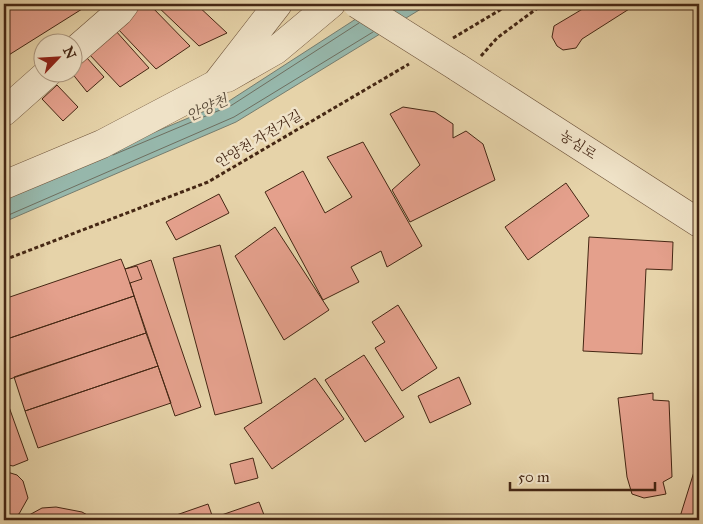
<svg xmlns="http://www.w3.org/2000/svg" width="703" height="524" viewBox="0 0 703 524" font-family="'IM FELL Great Primer','Noto Serif KR',serif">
<rect width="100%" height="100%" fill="#e6d3a9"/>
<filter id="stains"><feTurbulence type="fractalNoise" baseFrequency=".004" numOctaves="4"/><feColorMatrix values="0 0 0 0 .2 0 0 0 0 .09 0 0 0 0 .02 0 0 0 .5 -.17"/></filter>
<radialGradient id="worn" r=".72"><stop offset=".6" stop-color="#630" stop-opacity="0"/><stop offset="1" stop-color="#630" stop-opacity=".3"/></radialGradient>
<path fill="#96b7ab" stroke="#767d6f" d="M 379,4 L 429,4 L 236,122 L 4,222 L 4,195 L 229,101 Z"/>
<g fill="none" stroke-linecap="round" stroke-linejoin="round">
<path stroke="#6e6f60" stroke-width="1" d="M 113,155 L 232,105 L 359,23
M 4,217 L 234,117 L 373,32"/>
</g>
<path fill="#e4a08c" stroke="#452714" d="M 4,4 L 90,4 L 4,58 Z
M 142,4 L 149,4 L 190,46 L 156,69 L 117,28 Z
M 155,4 L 196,4 L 227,33 L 199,46 Z
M 591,4 L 637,4 L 582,39 L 576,48 L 563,50 L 557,46 L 552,37 L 554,26 Z
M 115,30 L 149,68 L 120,87 L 89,54 Z
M 87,58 L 104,77 L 87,92 L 71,72 Z
M 57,85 L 78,107 L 63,121 L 42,99 Z
M 403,107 L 435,112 L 453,124 L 453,138 L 466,131 L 483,144 L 495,180 L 410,222 L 392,190 L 420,165 L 390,114 Z
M 363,142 L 422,246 L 387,267 L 381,251 L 351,267 L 359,282 L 323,300 L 265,192 L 303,171 L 325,213 L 352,197 L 327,157 Z
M 566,183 L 589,216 L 528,260 L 505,227 Z
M 219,194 L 229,213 L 176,240 L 166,222 Z
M 275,227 L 329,310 L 284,340 L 235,256 Z
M 589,237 L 673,242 L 672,270 L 646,269 L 642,354 L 583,351 Z
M 220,245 L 262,403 L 215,415 L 173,258 Z
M 121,259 L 125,269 L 137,266 L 142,279 L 130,283 L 134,296 L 4,340 L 4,299 Z
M 151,260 L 201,407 L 175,416 L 125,269 Z
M 134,296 L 146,333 L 4,381 L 4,340 Z
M 398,305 L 437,368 L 402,391 L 375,348 L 385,342 L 372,322 Z
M 146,333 L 158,366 L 25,411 L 14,377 Z
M 364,355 L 404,417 L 365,442 L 325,380 Z
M 158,366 L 171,403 L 38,448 L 25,411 Z
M 459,377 L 471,404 L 430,423 L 418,396 Z
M 315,378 L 344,419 L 272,469 L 244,428 Z
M 4,393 L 28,460 L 13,466 L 4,464 Z
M 653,393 L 653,400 L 669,401 L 672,477 L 663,482 L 666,494 L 644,498 L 632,494 L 627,477 L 618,398 Z
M 253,458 L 258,478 L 235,484 L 230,464 Z
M 698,459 L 699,520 L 679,520 Z
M 4,471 L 17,475 L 23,481 L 28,498 L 19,514 L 4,520 Z
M 259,502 L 266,520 L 162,520 L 208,504 L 213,518 Z
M 56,507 L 82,512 L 96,520 L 20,520 L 42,508 Z"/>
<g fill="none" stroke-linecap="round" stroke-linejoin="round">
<g stroke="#6d5239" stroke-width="29">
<path id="minor" d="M 72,53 L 119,12 L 125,4
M 457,67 L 699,223
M 227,78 L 276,50 L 331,4
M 4,112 L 49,72
M 4,185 L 102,144 L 216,84 L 278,4"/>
</g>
<path stroke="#452714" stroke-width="3" stroke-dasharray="4 2.5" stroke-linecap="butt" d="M 453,38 L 510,4
M 481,56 L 497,38 L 543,4
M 4,260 L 208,182 L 409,64"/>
<use href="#minor" stroke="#efe2c7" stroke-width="28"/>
<g stroke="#6d5239" stroke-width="29" stroke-linecap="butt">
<path id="minor-bridge" d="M 357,4 L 457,67"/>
</g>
<use href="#minor-bridge" stroke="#efe2c7" stroke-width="28"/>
</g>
<g text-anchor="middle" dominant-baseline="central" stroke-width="5" stroke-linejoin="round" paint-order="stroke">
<g font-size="14" fill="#452714" stroke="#efe2c7">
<text transform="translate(259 139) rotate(-31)">안양천 자전거길</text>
<text transform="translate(578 145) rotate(33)">농심로</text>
</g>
<g font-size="15" font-style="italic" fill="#594b3a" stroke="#efe2c7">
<text transform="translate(207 108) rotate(-24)">안양천</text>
</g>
</g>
<rect width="703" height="524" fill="none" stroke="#e6d3a9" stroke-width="20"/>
<rect x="5" y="5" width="693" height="514" fill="none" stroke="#452714" stroke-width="2.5"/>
<rect x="10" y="10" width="683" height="504" fill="none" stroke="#452714"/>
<g transform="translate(58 58) rotate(65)"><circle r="24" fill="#efe2c7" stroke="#ab977f"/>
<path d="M0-4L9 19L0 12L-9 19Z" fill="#8f2418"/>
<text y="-8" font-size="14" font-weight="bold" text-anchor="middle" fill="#452714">N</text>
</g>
<path d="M510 482v8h145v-8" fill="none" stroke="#452714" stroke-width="2.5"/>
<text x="518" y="482" font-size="15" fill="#452714" stroke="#efe2c7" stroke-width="4" paint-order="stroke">50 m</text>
<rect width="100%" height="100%" filter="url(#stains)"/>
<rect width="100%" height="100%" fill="url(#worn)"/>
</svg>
